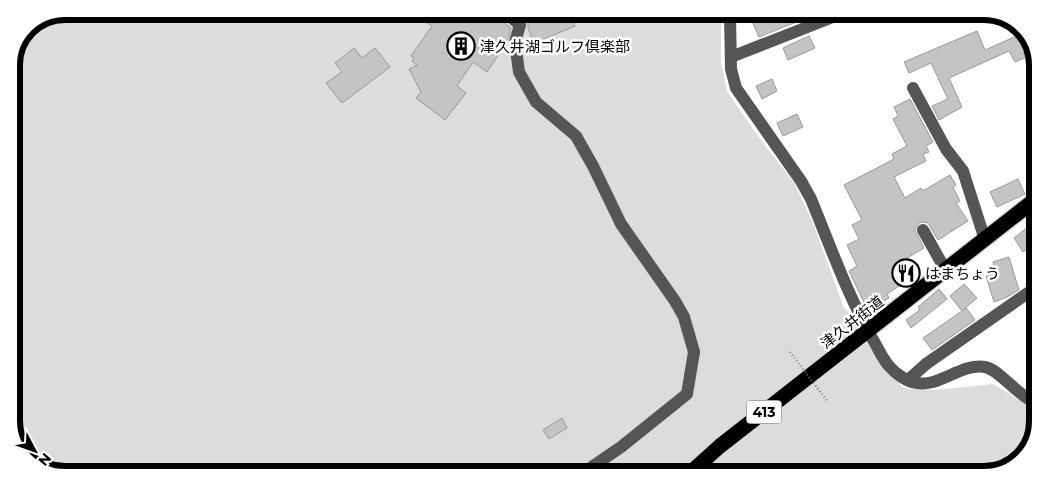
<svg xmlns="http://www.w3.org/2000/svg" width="1049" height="486" viewBox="0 0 1049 486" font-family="Montserrat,'Noto Sans JP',sans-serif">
<rect width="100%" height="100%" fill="#fff"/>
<path fill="#dcdcdc" d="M 65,11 L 721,14 L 721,61 L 727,91 L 757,135 L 795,184 L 813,223 L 844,308 L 864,325 L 857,331 L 903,388 L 934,390 L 993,384 L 1034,409 L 1034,442 L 1014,466 L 985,475 L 44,471 L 20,451 L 11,425 L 11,61 L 27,27 Z"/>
<path fill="#c4c4c4" stroke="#999" d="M 433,13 L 491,13 L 511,28 L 507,42 L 487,72 L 473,62 L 457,86 L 466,93 L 445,120 L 416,98 L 421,92 L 409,69 L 417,65 L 412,61 L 414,58 L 411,56 L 432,26 L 426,22 Z
M 521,13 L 569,13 L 575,26 L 534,43 L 528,28 L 528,22 Z
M 749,14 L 781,14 L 814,15 L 759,37 Z
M 977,31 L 985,50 L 1023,33 L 1031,52 L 1030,53 L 1031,55 L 1015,62 L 1009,51 L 949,78 L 962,107 L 939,120 L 932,106 L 948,99 L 931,63 L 909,73 L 904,62 Z
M 809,36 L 815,48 L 788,60 L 783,48 Z
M 354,48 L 362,58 L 375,48 L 390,67 L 342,103 L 326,83 L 342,72 L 335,63 Z
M 772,79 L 777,91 L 762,99 L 756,86 Z
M 910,99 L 933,142 L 926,146 L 929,152 L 923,154 L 926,161 L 894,177 L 905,198 L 921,188 L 923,191 L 950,175 L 956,185 L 953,187 L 960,201 L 956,203 L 968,221 L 938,240 L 928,223 L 923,222 L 919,223 L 915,230 L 924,248 L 907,258 L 917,274 L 887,294 L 889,298 L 868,311 L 849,271 L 857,266 L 847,245 L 859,239 L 852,225 L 862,220 L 844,185 L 894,159 L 892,154 L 907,146 L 893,119 L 898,116 L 894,107 Z
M 797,114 L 803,127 L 783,136 L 777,123 Z
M 1018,179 L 1025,194 L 997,207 L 990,192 Z
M 1036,216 L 1036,243 L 1023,252 L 1014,238 L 1028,227 L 1026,223 Z
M 1009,257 L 1019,290 L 1007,297 L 994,302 L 986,276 L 996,273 L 993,262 Z
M 964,284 L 977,298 L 963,310 L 966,308 L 975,320 L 932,350 L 923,338 L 962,311 L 950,296 Z
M 939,289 L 947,299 L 911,328 L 906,320 L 920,310 L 918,307 Z
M 562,418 L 567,428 L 549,439 L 543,430 Z"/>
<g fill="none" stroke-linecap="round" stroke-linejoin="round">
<g stroke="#dbdbdb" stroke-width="18">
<path id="highway" d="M 690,473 L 720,446 L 1036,199"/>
</g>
<path stroke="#777" stroke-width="2" stroke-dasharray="1 2.5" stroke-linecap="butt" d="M 426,13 L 436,21 L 439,21 L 444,13
M 434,19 L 440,13
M 436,21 L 441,23 L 449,13"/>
<path stroke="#555" stroke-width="12" d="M 506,13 L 520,25 L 515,42 L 519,72 L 536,102 L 576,136 L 593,166 L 621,224 L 675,301 L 684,317 L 694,352 L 687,394 L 621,447 L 583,473
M 730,14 L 731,69 L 736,88 L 801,181 L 811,199 C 831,248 849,299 876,345 C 880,352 884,361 890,367 C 895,373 905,380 912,382 C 939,390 958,363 985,367 C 1000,370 1017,395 1034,402
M 731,57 L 838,15
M 913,88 L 946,149 L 963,171 L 985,240
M 923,230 L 946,271
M 908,380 L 926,364 L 1035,288"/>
<use href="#highway" stroke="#000" stroke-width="15"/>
<path stroke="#777" stroke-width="2" stroke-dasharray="1 2.5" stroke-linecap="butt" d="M 790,352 L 828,402"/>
</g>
<defs>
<g id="building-ring" transform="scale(1.4375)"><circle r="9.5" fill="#fff" stroke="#000" stroke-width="1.5"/><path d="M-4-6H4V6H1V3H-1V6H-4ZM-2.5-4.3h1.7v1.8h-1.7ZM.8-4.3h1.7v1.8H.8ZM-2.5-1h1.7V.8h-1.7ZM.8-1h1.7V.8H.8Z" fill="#000"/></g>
<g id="restaurant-ring" transform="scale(1.4375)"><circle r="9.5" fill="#fff" stroke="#000" stroke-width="1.5"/><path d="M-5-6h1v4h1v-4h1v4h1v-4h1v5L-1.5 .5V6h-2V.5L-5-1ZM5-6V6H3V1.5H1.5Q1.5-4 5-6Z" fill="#000"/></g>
</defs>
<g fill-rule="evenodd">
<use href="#building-ring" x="461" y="46"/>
<use href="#restaurant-ring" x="906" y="273"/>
</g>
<g text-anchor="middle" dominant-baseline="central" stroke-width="5" stroke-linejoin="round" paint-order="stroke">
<rect fill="#fff" stroke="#4c4c4c" stroke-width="1" x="746.5" y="400.5" width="35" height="23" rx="4"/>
<g font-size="14" font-weight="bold" fill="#000">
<text x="764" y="412">413</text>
</g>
<g font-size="15" fill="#000" stroke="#fff" text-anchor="start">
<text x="480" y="46">津久井湖ゴルフ倶楽部</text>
<text x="925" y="273">はまちょう</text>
</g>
<g font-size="15" fill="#000" stroke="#fff">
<text transform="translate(852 322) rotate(-38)">津久井街道</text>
</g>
</g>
<path d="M0 0H1049V486H0ZM65 20H984A45 45 0 0 1 1029 65V421A45 45 0 0 1 984 466H65A45 45 0 0 1 20 421V65A45 45 0 0 1 65 20Z" fill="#fff" fill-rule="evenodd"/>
<path fill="none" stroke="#000" stroke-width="6" d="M65 20H984A45 45 0 0 1 1029 65V421A45 45 0 0 1 984 466H65A45 45 0 0 1 20 421V65A45 45 0 0 1 65 20Z"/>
<g transform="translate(35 451) rotate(131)" stroke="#ffffff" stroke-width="4" paint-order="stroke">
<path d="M0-4L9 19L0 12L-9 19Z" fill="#000000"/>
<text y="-8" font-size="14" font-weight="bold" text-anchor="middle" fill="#000000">N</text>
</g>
</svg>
